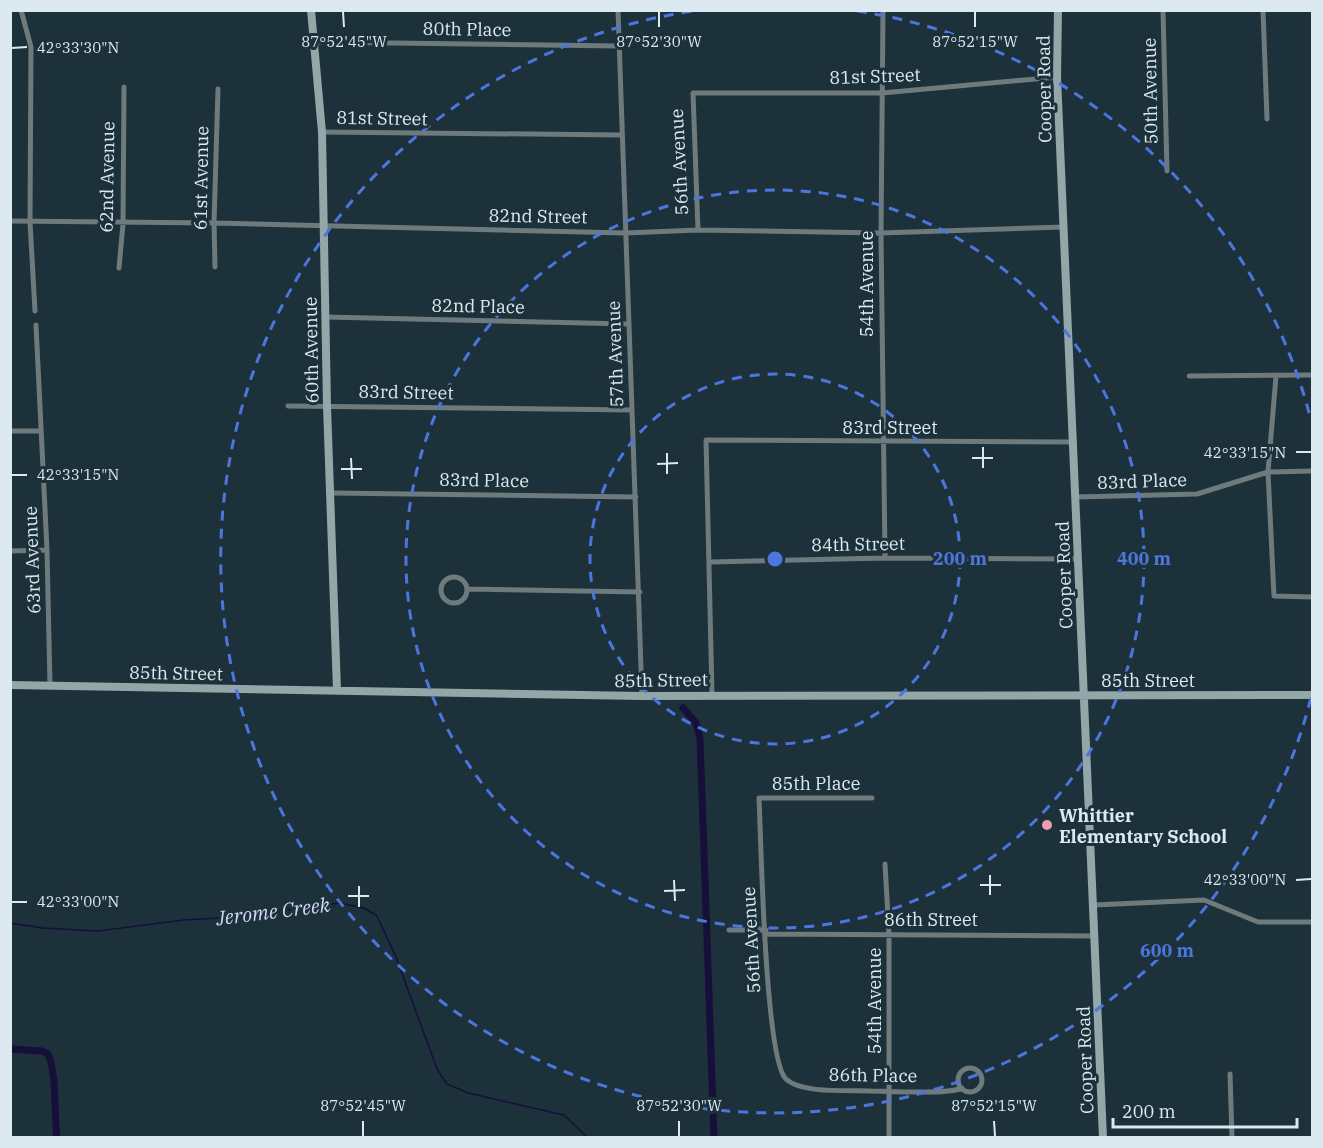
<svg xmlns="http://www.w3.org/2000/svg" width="1323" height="1148" viewBox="0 0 1323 1148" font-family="'IBM Plex Serif',serif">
<rect width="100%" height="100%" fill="#1d313b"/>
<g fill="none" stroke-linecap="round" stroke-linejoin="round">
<path stroke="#160f3a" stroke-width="1.5" d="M 10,923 L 43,928 L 98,931 L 184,920 L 238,917 L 340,903 L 364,908 L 377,916 L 396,957 L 437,1069 L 447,1084 L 468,1093 L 564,1115 L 588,1138"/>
<path stroke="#160f3a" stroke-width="7" d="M 683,708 L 696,723 L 700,738 L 714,1138
M 10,1049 L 42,1051 L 48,1054 C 57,1073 54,1115 57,1138"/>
<path stroke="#6f7a7c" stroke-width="5" d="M 21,10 L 31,47 L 30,222 L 35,311
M 618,10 L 642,696
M 883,10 L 881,233 L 885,558
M 1163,10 L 1167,171
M 1263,10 L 1267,119
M 314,42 L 619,46
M 322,132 L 622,135
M 10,221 L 214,223 L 626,233 L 698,230 L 881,233 L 1064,227
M 698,230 L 693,93 L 882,93 L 1057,77
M 215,267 L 214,223 L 218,89
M 119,268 L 123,224 L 124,87
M 326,317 L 629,324
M 36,325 L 47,550 L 50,686
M 1189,376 L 1312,375
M 1276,376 L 1268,472 L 1274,596 L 1312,597
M 288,406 L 632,410
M 10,431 L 40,431
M 332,493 L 636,497
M 1076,497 L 1197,494 L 1268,472 L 1312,471
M 10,551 L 47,550
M 711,562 L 885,558 L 1078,559
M441 590a13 13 0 1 1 26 0a13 13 0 1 1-26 0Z
M 467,589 L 640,592
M 712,694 L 706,440 L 1074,442
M 872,798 L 759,798 C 761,839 765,1060 786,1079 C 802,1094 849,1090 871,1091 C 888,1091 949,1095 962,1088
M 885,864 L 889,934 L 889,1138
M 1094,905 L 1204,900 L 1258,922 L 1312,922
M 729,930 L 766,930
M 766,934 L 1096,936
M958 1080a12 12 0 1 1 24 0a12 12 0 1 1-24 0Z
M 1230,1074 L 1232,1138"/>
<path stroke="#93a6a8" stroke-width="8" d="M 311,10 L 322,132 L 327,406 L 337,690
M 1058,10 L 1057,77 L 1103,1138
M 10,685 L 642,696 L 1312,695"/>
</g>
<path fill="none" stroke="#dde9f0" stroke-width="2" d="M 343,12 L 344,27M 659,12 L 659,27M 975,12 L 975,27M 12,48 L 27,47M 983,447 L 983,468M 1296,452 L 1311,452M 667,453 L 667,474M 351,458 L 352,479M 972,458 L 993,458M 657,464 L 678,463M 341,469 L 362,469M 12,475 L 27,475M 990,875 L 990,895M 674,880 L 675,901M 1296,880 L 1311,879M 980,885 L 1001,885M 359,886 L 359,907M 664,891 L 685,890M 348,896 L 369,896M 12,902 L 27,902M 363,1121 L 363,1136M 679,1121 L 679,1136M 994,1121 L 995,1136"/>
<g fill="none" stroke="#4d75de" stroke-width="3" stroke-dasharray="10 8">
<circle cx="775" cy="559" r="185"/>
<circle cx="775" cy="559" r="369"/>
<path d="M1311 698A554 554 0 1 1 693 11M857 11A554 554 0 0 1 1311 420"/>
</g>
<circle fill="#f29ab0" stroke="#1d313b" stroke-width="2" cx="1047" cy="825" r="6"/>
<g text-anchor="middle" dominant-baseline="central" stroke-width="6" stroke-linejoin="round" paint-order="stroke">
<g font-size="18" fill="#dde9f0" stroke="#1d313b">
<text transform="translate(467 29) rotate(1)">80th Place</text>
<text transform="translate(875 76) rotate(-2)">81st Street</text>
<text transform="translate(1044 89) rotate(-91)">Cooper Road</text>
<text transform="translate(1150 91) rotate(-91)">50th Avenue</text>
<text transform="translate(382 118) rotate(1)">81st Street</text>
<text transform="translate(679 162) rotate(-93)">56th Avenue</text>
<text transform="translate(107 177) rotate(-89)">62nd Avenue</text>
<text transform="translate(201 178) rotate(-89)">61st Avenue</text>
<text transform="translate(538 216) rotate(1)">82nd Street</text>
<text transform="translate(866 284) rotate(-90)">54th Avenue</text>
<text transform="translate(478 306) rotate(1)">82nd Place</text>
<text transform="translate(311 350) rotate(-91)">60th Avenue</text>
<text transform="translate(615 354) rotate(-92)">57th Avenue</text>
<text transform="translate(406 392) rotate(1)">83rd Street</text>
<text x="890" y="427">83rd Street</text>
<text transform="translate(484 480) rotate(1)">83rd Place</text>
<text transform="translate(1142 481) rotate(-2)">83rd Place</text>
<text transform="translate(858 544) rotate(-1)">84th Street</text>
<text transform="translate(32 560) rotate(-92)">63rd Avenue</text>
<text transform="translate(1064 575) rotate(-92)">Cooper Road</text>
<text transform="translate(176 673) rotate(1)">85th Street</text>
<text transform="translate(661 680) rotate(-1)">85th Street</text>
<text x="1148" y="680">85th Street</text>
<text x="816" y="783">85th Place</text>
<text x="931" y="919">86th Street</text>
<text transform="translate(751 940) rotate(-93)">56th Avenue</text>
<text transform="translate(874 1001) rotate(-90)">54th Avenue</text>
<text transform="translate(1085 1060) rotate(-92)">Cooper Road</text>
<text transform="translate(873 1075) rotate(1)">86th Place</text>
</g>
<g font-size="18" font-weight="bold" fill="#dde9f0" stroke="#1d313b" text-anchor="start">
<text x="1059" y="815">Whittier<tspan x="1059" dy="21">Elementary School</tspan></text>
</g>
<g font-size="20" font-style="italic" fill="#d4d5f4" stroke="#1d313b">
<text transform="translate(273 911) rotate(-7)">Jerome Creek</text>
</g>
</g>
<g font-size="15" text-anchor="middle" fill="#dde9f0" stroke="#1d313b" stroke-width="6" stroke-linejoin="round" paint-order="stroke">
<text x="344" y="47">87°52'45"W</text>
<text x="659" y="47">87°52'30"W</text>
<text x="975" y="47">87°52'15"W</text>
<text x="78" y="53">42°33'30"N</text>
<text x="1245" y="458">42°33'15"N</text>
<text x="78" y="480">42°33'15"N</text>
<text x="1245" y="885">42°33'00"N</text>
<text x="78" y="907">42°33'00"N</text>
<text x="363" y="1111">87°52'45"W</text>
<text x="679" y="1111">87°52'30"W</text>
<text x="994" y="1111">87°52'15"W</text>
</g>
<circle cx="775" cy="559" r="9" fill="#4d75de" stroke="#1d313b" stroke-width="3"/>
<g font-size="18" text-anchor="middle" font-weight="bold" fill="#4d75de" stroke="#1d313b" stroke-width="6" stroke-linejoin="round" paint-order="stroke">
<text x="960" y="565">200 m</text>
<text x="1144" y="565">400 m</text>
<text x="1167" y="957">600 m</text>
</g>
<rect width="1323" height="1148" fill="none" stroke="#dde9f0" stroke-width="24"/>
<path d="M1113 1118v9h184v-9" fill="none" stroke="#dde9f0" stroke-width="3"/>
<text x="1122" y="1118" font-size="18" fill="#dde9f0" stroke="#1d313b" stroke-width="4.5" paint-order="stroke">200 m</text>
</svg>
